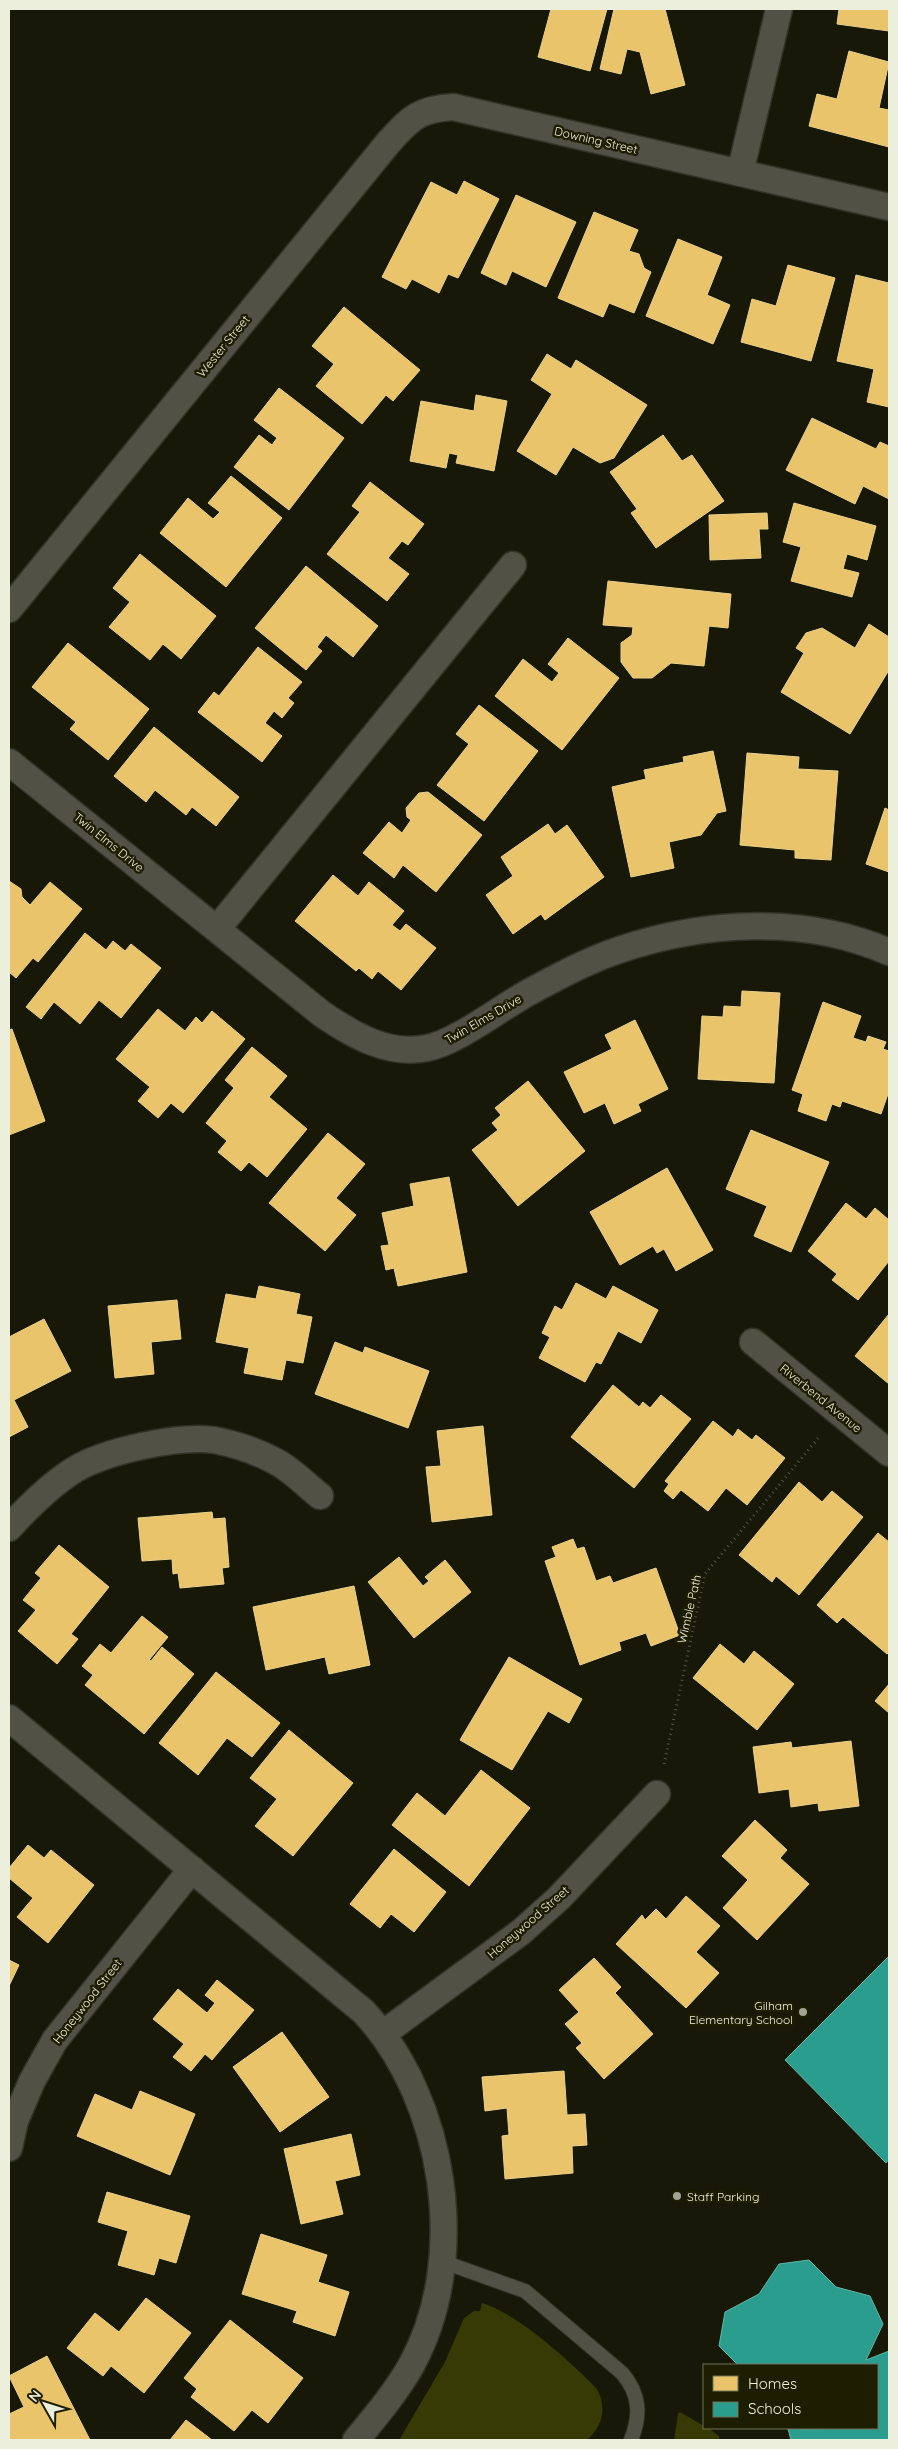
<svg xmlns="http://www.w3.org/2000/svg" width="898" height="2449" viewBox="0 0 898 2449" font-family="Quicksand,sans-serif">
<rect width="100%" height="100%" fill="#171807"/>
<path fill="#373a04" d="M 482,2303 C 517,2313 571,2362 597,2389 C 607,2408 603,2426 587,2440 L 399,2440 L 445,2362 L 464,2318 L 474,2311 L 480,2311 Z
M 680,2412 L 704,2426 L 704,2428 L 708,2428 L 719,2436 L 719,2440 L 674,2440 L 678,2414 Z"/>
<path fill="#e9c46a" stroke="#ead18c" d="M 551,9 L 607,9 L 590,71 L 538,57 Z
M 614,9 L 665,9 L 685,85 L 651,94 L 640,52 L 627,49 L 621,74 L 600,69 Z
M 839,9 L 889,9 L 889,31 L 837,24 Z
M 849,51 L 889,62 L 879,108 L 889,110 L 889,147 L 809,126 L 817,94 L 837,99 Z
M 464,181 L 499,199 L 458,278 L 448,274 L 439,293 L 412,279 L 406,289 L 382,277 L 431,182 L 457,195 Z
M 516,195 L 576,222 L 546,287 L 512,271 L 506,285 L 481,273 Z
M 594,212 L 638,230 L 629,251 L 639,254 L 644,268 L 651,272 L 634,313 L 609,303 L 603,317 L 558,298 Z
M 678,239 L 722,257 L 707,295 L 730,305 L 713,344 L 646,316 Z
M 788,265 L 835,278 L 811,361 L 741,342 L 752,299 L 776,306 Z
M 856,275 L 889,283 L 889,407 L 867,402 L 874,369 L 837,361 Z
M 344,307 L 420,370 L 393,401 L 386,395 L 362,424 L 316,386 L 334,364 L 312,346 Z
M 547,354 L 571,369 L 576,360 L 647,405 L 614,458 L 600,463 L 573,447 L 556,475 L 517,451 L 552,394 L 531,380 Z
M 279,388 L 344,438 L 289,510 L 234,467 L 259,435 L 272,445 L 277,438 L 254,420 Z
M 476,395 L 507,401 L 494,471 L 456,463 L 458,455 L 449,453 L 446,468 L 410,461 L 421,401 L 474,411 Z
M 812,418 L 876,449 L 880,442 L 889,446 L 889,499 L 863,486 L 855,504 L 786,470 Z
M 663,435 L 682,461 L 692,455 L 724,501 L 656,548 L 631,513 L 637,509 L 610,472 Z
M 231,476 L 282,518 L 226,587 L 160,533 L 188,498 L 213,519 L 220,512 L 208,503 Z
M 370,482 L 424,524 L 408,545 L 402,541 L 388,558 L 409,574 L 387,601 L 327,554 L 360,512 L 352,506 Z
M 794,503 L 876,526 L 867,560 L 847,554 L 843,569 L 859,573 L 852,597 L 791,581 L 801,547 L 783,542 Z
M 767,513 L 768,529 L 759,529 L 761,558 L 710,560 L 709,515 Z
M 140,554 L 216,616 L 181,659 L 163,644 L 150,660 L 109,627 L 130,602 L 113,588 Z
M 306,566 L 378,626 L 353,657 L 326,635 L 317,647 L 322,651 L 306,670 L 255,628 Z
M 608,581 L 731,594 L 728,628 L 709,626 L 704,666 L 671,663 L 652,678 L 633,678 L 621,662 L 621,643 L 632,635 L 633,627 L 603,625 Z
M 869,624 L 889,637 L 889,670 L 850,734 L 781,692 L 804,653 L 796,648 L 806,633 L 822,628 L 855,648 Z
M 568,638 L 619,678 L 562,750 L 495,696 L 523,659 L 552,682 L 559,673 L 548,664 Z
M 68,643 L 149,709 L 108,760 L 70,729 L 76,722 L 32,687 Z
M 258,647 L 302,682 L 288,698 L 294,703 L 282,718 L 274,711 L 265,723 L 282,736 L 262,762 L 198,712 L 214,692 L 219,696 Z
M 479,705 L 538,751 L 484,821 L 437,785 L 469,744 L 456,734 Z
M 154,727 L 239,797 L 216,826 L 192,807 L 186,815 L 155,790 L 146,802 L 114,776 Z
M 713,751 L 726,811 L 717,813 L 701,835 L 669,842 L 674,868 L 631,877 L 612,787 L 646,779 L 644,770 L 684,762 L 683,757 Z
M 747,753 L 799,757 L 798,769 L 838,771 L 831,860 L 795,858 L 795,850 L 740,845 Z
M 428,792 L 482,835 L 436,892 L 403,865 L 394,878 L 363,853 L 389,822 L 402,833 L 411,820 L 407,817 L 406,808 L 419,793 Z
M 885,808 L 889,810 L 889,872 L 866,864 Z
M 548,824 L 555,834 L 567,825 L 604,877 L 545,920 L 541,914 L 513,934 L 486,895 L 513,876 L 501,857 Z
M 333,875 L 358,896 L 369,882 L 404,911 L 392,925 L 400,931 L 406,924 L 436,948 L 401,990 L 378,971 L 372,979 L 359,968 L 356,971 L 295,921 Z
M 9,881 L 21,889 L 22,897 L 30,905 L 50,882 L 82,909 L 38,962 L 33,958 L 16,978 L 9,972 Z
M 85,933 L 106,950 L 113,941 L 125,951 L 131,944 L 161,968 L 121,1018 L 99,1000 L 80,1024 L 54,1002 L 41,1019 L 26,1007 Z
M 742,991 L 780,993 L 774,1083 L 698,1079 L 702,1016 L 723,1017 L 724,1006 L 741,1007 Z
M 823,1002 L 861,1016 L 853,1038 L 866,1042 L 868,1036 L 886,1042 L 883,1049 L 889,1051 L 889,1091 L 881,1114 L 842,1101 L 840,1107 L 832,1104 L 826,1121 L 798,1111 L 803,1094 L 792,1090 Z
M 158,1009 L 185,1031 L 196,1017 L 202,1023 L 212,1011 L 245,1039 L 183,1113 L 171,1103 L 158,1118 L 138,1101 L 150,1087 L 116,1059 Z
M 635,1020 L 668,1089 L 638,1104 L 641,1111 L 614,1124 L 605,1103 L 584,1113 L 564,1072 L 612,1049 L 605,1035 Z
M 12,1029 L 45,1121 L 9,1135 L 9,1030 Z
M 252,1047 L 287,1076 L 269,1097 L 307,1129 L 267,1177 L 249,1162 L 241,1171 L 218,1152 L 227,1141 L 206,1123 L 234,1088 L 225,1080 Z
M 528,1081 L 585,1151 L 518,1206 L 472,1150 L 498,1130 L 492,1123 L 501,1115 L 495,1108 Z
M 751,1130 L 829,1162 L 791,1252 L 754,1236 L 767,1206 L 726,1189 Z
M 328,1133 L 365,1164 L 336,1198 L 356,1215 L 325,1251 L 269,1203 Z
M 667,1168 L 713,1250 L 676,1271 L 664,1249 L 657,1253 L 653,1246 L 620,1265 L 590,1212 Z
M 449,1177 L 467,1272 L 398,1286 L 394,1268 L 386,1270 L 381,1246 L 389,1245 L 382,1213 L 414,1206 L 410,1184 Z
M 846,1203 L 866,1219 L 875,1208 L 889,1220 L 889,1261 L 858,1300 L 832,1280 L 837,1274 L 808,1251 Z
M 576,1283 L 606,1299 L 613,1286 L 658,1310 L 641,1343 L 618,1331 L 601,1364 L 596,1362 L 585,1382 L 539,1358 L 550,1337 L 542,1333 L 555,1306 L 562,1310 Z
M 259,1286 L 300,1294 L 296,1314 L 312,1317 L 303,1363 L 286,1360 L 282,1380 L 244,1373 L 249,1348 L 216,1342 L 226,1294 L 256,1299 Z
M 177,1300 L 181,1339 L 151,1342 L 154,1374 L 115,1378 L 108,1306 Z
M 889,1314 L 889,1384 L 855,1356 Z
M 44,1319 L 71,1371 L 14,1400 L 28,1427 L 9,1437 L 9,1337 Z
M 335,1342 L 363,1353 L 365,1347 L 429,1371 L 408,1428 L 315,1394 Z
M 613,1385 L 639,1407 L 643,1402 L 650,1408 L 661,1395 L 691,1419 L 634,1488 L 571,1437 Z
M 713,1421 L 733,1437 L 738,1429 L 752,1440 L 756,1435 L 785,1458 L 747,1505 L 726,1488 L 708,1511 L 681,1490 L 673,1499 L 664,1491 L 669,1484 L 665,1481 Z
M 483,1426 L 492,1515 L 432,1522 L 426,1467 L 441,1466 L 437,1431 Z
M 799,1482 L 822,1502 L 832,1491 L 863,1517 L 799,1595 L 776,1576 L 772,1582 L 739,1555 Z
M 212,1512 L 213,1519 L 225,1518 L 229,1567 L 222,1568 L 224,1584 L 180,1588 L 178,1573 L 173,1574 L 172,1559 L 142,1561 L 138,1518 Z
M 878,1533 L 889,1542 L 889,1652 L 887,1654 L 843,1617 L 837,1623 L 817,1605 Z
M 573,1539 L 577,1549 L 584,1547 L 596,1581 L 610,1576 L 613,1583 L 656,1568 L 680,1635 L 651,1646 L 646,1633 L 619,1642 L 621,1650 L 580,1665 L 545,1561 L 556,1557 L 552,1547 Z
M 59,1545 L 109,1587 L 71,1634 L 78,1639 L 57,1664 L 18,1631 L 36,1610 L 23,1600 L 41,1578 L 35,1573 Z
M 399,1557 L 423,1586 L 429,1581 L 425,1577 L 445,1560 L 471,1592 L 414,1638 L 368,1582 Z
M 354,1586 L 370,1665 L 329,1674 L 325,1657 L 266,1670 L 253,1607 Z
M 142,1616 L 168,1637 L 149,1660 L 151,1661 L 162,1647 L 194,1674 L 144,1734 L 85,1685 L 93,1675 L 82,1666 L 100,1644 L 111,1653 Z
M 720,1644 L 744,1664 L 754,1651 L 794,1684 L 757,1730 L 693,1678 Z
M 509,1657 L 582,1699 L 569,1723 L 548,1711 L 512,1770 L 460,1740 Z
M 216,1672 L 280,1723 L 252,1757 L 227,1738 L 198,1775 L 159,1743 Z
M 889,1684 L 889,1713 L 875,1701 Z
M 289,1730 L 353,1783 L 293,1856 L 255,1826 L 277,1799 L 250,1778 Z
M 851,1741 L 859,1806 L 819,1811 L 818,1803 L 791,1807 L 789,1789 L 759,1793 L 753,1747 L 791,1742 L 792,1748 Z
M 481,1770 L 530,1808 L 469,1886 L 392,1825 L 417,1793 L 445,1816 Z
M 755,1820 L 787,1850 L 780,1858 L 809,1884 L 757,1940 L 723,1908 L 748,1880 L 722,1856 Z
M 28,1845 L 44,1858 L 51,1850 L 94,1885 L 48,1943 L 17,1917 L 33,1898 L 9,1878 L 9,1868 Z
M 394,1849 L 446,1892 L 414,1932 L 391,1914 L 380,1928 L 350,1904 Z
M 686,1896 L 720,1926 L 696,1952 L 719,1973 L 686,2008 L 616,1944 L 642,1915 L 645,1920 L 656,1909 L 666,1919 Z
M 594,1958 L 621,1987 L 615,1993 L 653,2034 L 604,2079 L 576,2048 L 582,2043 L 565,2024 L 579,2012 L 559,1990 Z
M 9,1960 L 19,1965 L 9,1986 Z
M 217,1980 L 254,2010 L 212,2060 L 205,2054 L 191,2071 L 173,2057 L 184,2044 L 153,2019 L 178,1989 L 207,2013 L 215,2003 L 205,1995 Z
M 282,2032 L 329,2097 L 280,2132 L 233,2067 Z
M 564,2071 L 567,2115 L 585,2114 L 587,2145 L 572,2146 L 573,2173 L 505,2179 L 502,2136 L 509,2135 L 507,2108 L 485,2111 L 482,2077 Z
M 140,2091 L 195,2114 L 170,2175 L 77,2136 L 95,2094 L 132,2110 Z
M 351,2134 L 360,2175 L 335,2181 L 343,2214 L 301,2224 L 284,2149 Z
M 107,2192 L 190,2216 L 176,2263 L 159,2258 L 154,2275 L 118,2265 L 128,2231 L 98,2222 Z
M 261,2234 L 327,2255 L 318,2282 L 349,2292 L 335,2336 L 293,2322 L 297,2311 L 242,2294 Z
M 146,2298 L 191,2333 L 144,2393 L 111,2366 L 103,2376 L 67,2348 L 95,2313 L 119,2332 Z
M 230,2320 L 303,2378 L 268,2423 L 252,2410 L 234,2431 L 191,2397 L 197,2389 L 184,2378 Z
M 47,2356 L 90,2440 L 9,2440 L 9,2414 L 24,2407 L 9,2376 Z
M 186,2420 L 212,2440 L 170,2440 Z"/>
<path fill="#2a9d8f" stroke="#64b6a6" d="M 889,1956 L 889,2159 L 886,2163 L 785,2060 Z
M 809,2260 L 836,2287 L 870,2296 L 883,2324 L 866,2360 L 889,2351 L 889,2440 L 791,2440 L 788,2429 L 877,2428 L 877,2365 L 738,2365 L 719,2346 L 725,2312 L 759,2294 L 779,2264 Z"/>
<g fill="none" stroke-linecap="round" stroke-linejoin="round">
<g stroke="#313228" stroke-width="16">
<path id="service" d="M 441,2264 L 455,2266 L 525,2291 L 622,2373 C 640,2394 641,2415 631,2440"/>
</g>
<g stroke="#313228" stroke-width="29">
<path id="minor" d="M 740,173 L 779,9
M 9,609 L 388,143 C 410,119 418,109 453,107 L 889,207
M 9,762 L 322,1014 C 353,1035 388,1056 427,1048 C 458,1042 504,1005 533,990 C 561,975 589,960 619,950 C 705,921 804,915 889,952
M 217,929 L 513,565
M 753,1342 L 889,1453
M 9,1528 C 29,1506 49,1486 74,1470 C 105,1451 178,1435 214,1440 C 235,1444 256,1451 275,1461 C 291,1469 306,1485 320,1496
M 9,1718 L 364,2012 C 445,2099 470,2257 412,2364 C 397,2391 376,2416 356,2440
M 384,2033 L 521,1932 L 559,1898 L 657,1794
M 9,2148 L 15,2121 L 32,2081 L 55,2040 L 192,1869"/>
</g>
<path stroke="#525247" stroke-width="3" stroke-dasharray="1 4" stroke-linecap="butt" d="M 664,1764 L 705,1574 L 820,1436"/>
<use href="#service" stroke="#515245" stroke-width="14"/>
<use href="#minor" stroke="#515245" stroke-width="26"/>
</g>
<g fill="#a2a492" stroke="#1d1e01" stroke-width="2">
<circle cx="803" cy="2012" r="5"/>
<circle cx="677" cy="2196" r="5"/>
</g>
<g text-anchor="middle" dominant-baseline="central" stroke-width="5" stroke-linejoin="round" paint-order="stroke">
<g font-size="12" fill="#edefdd" stroke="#1d1e01">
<text transform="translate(596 140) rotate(13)">Downing Street</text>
<text transform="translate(223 346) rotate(-51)">Wester Street</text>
<text transform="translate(109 842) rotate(39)">Twin Elms Drive</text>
<text transform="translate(483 1019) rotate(-30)">Twin Elms Drive</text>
<text transform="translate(821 1398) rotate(39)">Riverbend Avenue</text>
<text transform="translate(689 1609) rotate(-77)">Wimble Path</text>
<text transform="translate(528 1922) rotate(-41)">Honeywood Street</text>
<text transform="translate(87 2001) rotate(-52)">Honeywood Street</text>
</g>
<g font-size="12" fill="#edefdd" stroke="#1d1e01" text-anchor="end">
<text x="793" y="2005">Gilham<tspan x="793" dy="14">Elementary School</tspan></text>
<text x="687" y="2196" text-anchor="start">Staff Parking</text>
</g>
</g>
<rect width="898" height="2449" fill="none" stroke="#edefdd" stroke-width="20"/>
<rect x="703" y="2364" width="175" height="65" fill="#1d1e01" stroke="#707259"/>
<rect x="713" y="2376" width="25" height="15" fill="#e9c46a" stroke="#707259"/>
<text x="748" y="2389" font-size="15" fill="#edefdd">Homes</text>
<rect x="713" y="2402" width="25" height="15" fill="#2a9d8f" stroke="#707259"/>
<text x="748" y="2414" font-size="15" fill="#edefdd">Schools</text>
<g transform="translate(45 2404) rotate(309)" stroke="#1d1e01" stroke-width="4" paint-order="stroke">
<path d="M0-4L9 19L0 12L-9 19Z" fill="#edefdd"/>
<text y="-8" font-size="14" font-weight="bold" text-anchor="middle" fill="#edefdd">N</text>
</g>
</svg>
